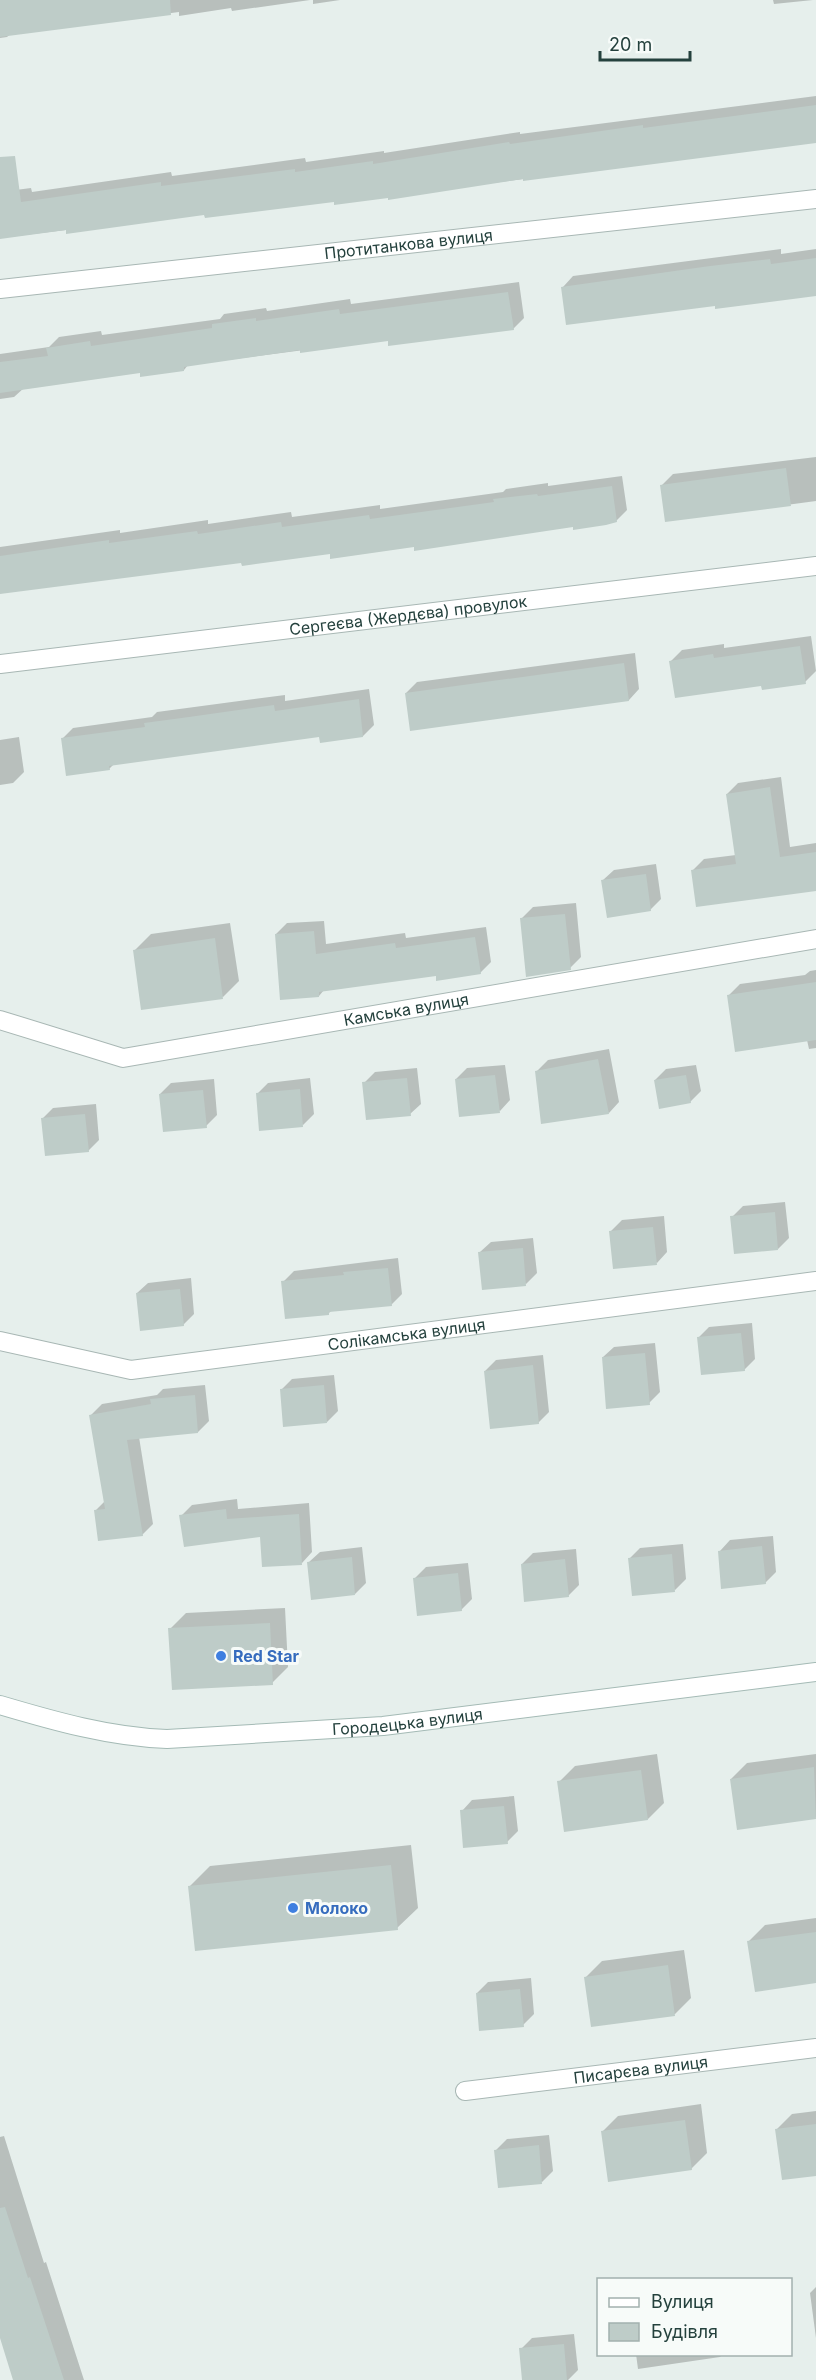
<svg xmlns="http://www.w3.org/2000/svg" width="816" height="2380" viewBox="0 0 816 2380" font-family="Inter,sans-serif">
<rect width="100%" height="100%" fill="#e6efec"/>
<path fill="#0003" d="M 0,0 L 310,0 L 232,11 L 231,8 L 179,16 L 179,12 L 10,34 L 7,37 L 0,38 Z
M 313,0 L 340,0 L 313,4 Z
M 773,0 L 813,0 L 774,4 Z
M 816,96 L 816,142 L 389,196 L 206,213 L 0,238 L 0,192 L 31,188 L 32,192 L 171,172 L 172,176 L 305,158 L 306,162 L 384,151 L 384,153 L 520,132 L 520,134 Z
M 781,249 L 781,254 L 816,249 L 816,295 L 716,304 L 563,287 L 573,276 Z
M 519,282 L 524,318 L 513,329 L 389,339 L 188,365 L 184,370 L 141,371 L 24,388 L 14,397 L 0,399 L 0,354 L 49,347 L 59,337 L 101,331 L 102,335 L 220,319 L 224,314 L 266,308 L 267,311 L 350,299 L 351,304 Z
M 816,457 L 816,501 L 667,521 L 662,485 L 673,474 Z
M 622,476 L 627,510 L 616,521 L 415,546 L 243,561 L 0,592 L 0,547 L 120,530 L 120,533 L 208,520 L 208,524 L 291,512 L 292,517 L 380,505 L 380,509 L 503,492 L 506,489 L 548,483 L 548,486 Z
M 811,636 L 816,671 L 805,682 L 671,661 L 682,650 L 724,644 L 724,648 Z
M 635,653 L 639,689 L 629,700 L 406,693 L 417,682 Z
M 369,689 L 374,725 L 363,736 L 320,736 L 114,764 L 109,769 L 62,739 L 73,728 L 152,717 L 157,712 L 285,695 L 285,701 Z
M 19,737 L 24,772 L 13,783 L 0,785 L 0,740 Z
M 781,777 L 790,847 L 816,843 L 816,889 L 693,870 L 704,859 L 736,855 L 727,794 L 738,783 Z
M 656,864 L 661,899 L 650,910 L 603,880 L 614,870 Z
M 576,903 L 581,957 L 570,968 L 522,918 L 533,907 Z
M 324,921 L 326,944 L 405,933 L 406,938 L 486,927 L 491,962 L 480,973 L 437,974 L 324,990 L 319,996 L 276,934 L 287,923 Z
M 230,923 L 239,981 L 223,997 L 135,950 L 151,934 Z
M 816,970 L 816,1048 L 809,1049 L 807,1040 L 729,995 L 740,984 L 805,975 L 810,971 Z
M 609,1049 L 619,1102 L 609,1113 L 537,1071 L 548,1060 Z
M 505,1065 L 510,1100 L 500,1111 L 456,1079 L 467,1068 Z
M 696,1065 L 701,1091 L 690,1102 L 655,1080 L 666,1069 Z
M 417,1068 L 421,1104 L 410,1114 L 364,1083 L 375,1072 Z
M 310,1078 L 314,1114 L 303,1125 L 257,1094 L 268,1083 Z
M 214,1079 L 217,1115 L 206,1126 L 160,1094 L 171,1083 Z
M 96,1104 L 99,1140 L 88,1151 L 42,1119 L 53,1108 Z
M 785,1202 L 789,1238 L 778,1249 L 732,1217 L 743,1206 Z
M 664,1216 L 667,1252 L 657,1263 L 611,1231 L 622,1220 Z
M 533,1238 L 537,1273 L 526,1284 L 480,1252 L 491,1242 Z
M 398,1258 L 402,1294 L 391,1305 L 332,1310 L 328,1314 L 283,1282 L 294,1271 Z
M 191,1278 L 194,1314 L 183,1325 L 137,1293 L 148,1283 Z
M 752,1323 L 755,1359 L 744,1370 L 698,1338 L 709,1327 Z
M 655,1343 L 660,1392 L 649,1403 L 603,1357 L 614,1347 Z
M 543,1355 L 549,1412 L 538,1423 L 485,1371 L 496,1360 Z
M 334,1375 L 338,1411 L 327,1422 L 281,1390 L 292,1379 Z
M 205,1385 L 209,1421 L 198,1432 L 139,1437 L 153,1524 L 142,1535 L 96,1510 L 105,1501 L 91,1415 L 102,1404 L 157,1395 L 163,1389 Z
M 237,1499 L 238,1509 L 309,1503 L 312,1552 L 302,1563 L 261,1535 L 181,1516 L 192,1505 Z
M 773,1536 L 776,1572 L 765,1583 L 720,1551 L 730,1540 Z
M 683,1544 L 686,1579 L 675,1590 L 629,1559 L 640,1548 Z
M 362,1547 L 366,1583 L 355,1594 L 309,1562 L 320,1552 Z
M 576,1549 L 579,1585 L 568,1596 L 522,1564 L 533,1553 Z
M 468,1563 L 472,1599 L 461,1610 L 415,1578 L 426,1567 Z
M 285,1608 L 288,1667 L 272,1683 L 170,1629 L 186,1613 Z
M 657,1754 L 664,1803 L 648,1819 L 559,1782 L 575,1766 Z
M 816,1754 L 816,1817 L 738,1828 L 731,1779 L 747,1763 Z
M 514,1796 L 518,1831 L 507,1842 L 462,1811 L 472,1800 Z
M 411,1845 L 418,1908 L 397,1928 L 189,1887 L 210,1866 Z
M 816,1918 L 816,1982 L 749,1941 L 765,1925 Z
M 684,1950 L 691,1998 L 675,2014 L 592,2026 L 586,1977 L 602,1961 Z
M 531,1978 L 534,2014 L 523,2025 L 477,1993 L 488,1982 Z
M 701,2104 L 707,2153 L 691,2169 L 602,2132 L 618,2116 Z
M 816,2111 L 816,2174 L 776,2130 L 792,2114 Z
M 549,2135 L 553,2171 L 542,2182 L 496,2150 L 507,2139 Z
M 4,2136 L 44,2263 L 46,2262 L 84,2380 L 15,2380 L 0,2333 L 0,2137 Z
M 816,2287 L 816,2338 L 810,2293 Z
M 574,2334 L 578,2370 L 568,2380 L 524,2380 L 521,2349 L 532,2338 Z
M 636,2354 L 723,2354 L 720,2357 L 638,2369 Z"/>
<path fill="#beccc8" d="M 0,0 L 170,0 L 171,15 L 0,37 Z
M 816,105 L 816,143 L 523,181 L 523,179 L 388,200 L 388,198 L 334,205 L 334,202 L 205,218 L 204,215 L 66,234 L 66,230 L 0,239 L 0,157 L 15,156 L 21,202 L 161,182 L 161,186 L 295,169 L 295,172 L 373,161 L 373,164 L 509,142 L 510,144 L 643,125 L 643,128 Z
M 816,258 L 816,296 L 715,309 L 715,306 L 566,325 L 561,287 L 710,266 L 770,259 L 771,264 Z
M 508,292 L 514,330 L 388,346 L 388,341 L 300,353 L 300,350 L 184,367 L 184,371 L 140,377 L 140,373 L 0,393 L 0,362 L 48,356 L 46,348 L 90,341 L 91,346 L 212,328 L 212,324 L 256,318 L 256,321 L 339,309 L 340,314 Z
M 786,468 L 791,506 L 665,522 L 660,485 Z
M 612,486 L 617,522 L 606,525 L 573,530 L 573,527 L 414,551 L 414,547 L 330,559 L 330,554 L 242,566 L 241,563 L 0,594 L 0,556 L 109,540 L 109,543 L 197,531 L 198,534 L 281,522 L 282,527 L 369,515 L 370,519 L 494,502 L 493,499 L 537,494 L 538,496 Z
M 800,646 L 806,684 L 762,690 L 761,686 L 675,698 L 669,661 L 713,654 L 714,658 Z
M 624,663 L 629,701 L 410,731 L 405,693 Z
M 359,699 L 363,737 L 320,743 L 319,737 L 109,766 L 110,770 L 66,776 L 61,738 L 145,727 L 144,723 L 189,717 L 274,705 L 275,711 Z
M 770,787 L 780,857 L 816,852 L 816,891 L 696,907 L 691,870 L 736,864 L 726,794 Z
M 646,874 L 651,911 L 607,918 L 601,880 Z
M 565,914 L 571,970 L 526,977 L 520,918 Z
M 314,931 L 316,954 L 395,943 L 396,948 L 475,937 L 481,974 L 436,981 L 436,976 L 319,992 L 319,997 L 280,1000 L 275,934 Z
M 215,938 L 223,999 L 141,1010 L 133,950 Z
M 816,982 L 816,1040 L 735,1052 L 727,995 Z
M 598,1059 L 609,1114 L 541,1124 L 535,1071 Z
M 495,1075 L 500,1113 L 459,1117 L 455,1079 Z
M 686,1075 L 691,1103 L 659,1109 L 654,1080 Z
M 407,1078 L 411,1116 L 366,1120 L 362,1082 Z
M 300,1089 L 303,1127 L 259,1131 L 256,1093 Z
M 203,1090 L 207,1128 L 163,1132 L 159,1094 Z
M 85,1114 L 89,1152 L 45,1156 L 41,1118 Z
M 775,1212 L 778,1250 L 734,1254 L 730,1216 Z
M 653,1227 L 657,1265 L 613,1269 L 609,1231 Z
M 523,1248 L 526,1286 L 482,1290 L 478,1252 Z
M 388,1268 L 392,1306 L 329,1312 L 329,1315 L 285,1319 L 281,1281 L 344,1275 L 343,1272 Z
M 180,1289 L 184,1326 L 140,1331 L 136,1293 Z
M 741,1333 L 745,1371 L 701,1375 L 697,1337 Z
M 645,1353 L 650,1405 L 606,1409 L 602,1357 Z
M 533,1365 L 539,1424 L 490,1429 L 484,1371 Z
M 324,1385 L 327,1423 L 283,1427 L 280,1389 Z
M 195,1395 L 198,1433 L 127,1440 L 143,1536 L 98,1541 L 94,1510 L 105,1509 L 89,1415 L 151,1404 L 150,1399 Z
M 226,1509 L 227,1519 L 299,1514 L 302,1565 L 262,1567 L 260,1537 L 184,1547 L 179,1515 Z
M 762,1546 L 766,1584 L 721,1589 L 718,1551 Z
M 672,1554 L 675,1592 L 632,1596 L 628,1558 Z
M 352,1557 L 355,1595 L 311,1600 L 307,1562 Z
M 565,1559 L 569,1597 L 524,1602 L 521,1564 Z
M 458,1573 L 462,1611 L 417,1616 L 413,1578 Z
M 270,1623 L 273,1685 L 172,1690 L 168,1628 Z
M 814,1767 L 816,1819 L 737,1830 L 730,1779 Z
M 641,1770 L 648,1820 L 564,1832 L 557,1781 Z
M 504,1806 L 508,1844 L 463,1848 L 460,1810 Z
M 391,1865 L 398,1930 L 195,1951 L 188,1886 Z
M 816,1932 L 816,1983 L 755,1992 L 747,1941 Z
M 668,1965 L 675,2016 L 591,2027 L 584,1977 Z
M 520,1989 L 524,2027 L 479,2031 L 476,1993 Z
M 685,2120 L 692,2170 L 608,2182 L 601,2131 Z
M 816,2124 L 816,2176 L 782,2180 L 775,2129 Z
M 539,2145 L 542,2184 L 498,2188 L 494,2150 Z
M 5,2207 L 28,2278 L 30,2277 L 64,2380 L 13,2380 L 0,2338 L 0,2208 Z
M 564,2344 L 567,2380 L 522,2380 L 519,2348 Z"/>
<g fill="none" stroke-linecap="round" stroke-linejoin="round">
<g stroke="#a8b7b4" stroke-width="20">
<g id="street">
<path id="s1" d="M 0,289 L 816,199"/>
<path id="s2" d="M 0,664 L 816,566"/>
<path id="s3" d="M 0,1020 L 123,1058 L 816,939"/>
<path id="s4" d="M 0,1341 L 131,1370 L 816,1281"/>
<path id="s5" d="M 465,2091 L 816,2048"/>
</g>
</g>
<g stroke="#a4bab5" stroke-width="20">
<g id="secondary">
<path id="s6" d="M 0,1705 C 54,1721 110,1737 167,1739 L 383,1726 L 816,1672"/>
</g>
</g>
<use href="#street" stroke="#fff" stroke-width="18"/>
<use href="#secondary" stroke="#fff" stroke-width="18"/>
</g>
<g fill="#3f7fe0" stroke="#f7fbf9" stroke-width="2">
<circle cx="221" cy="1656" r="6"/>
<circle cx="293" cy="1908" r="6"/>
</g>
<g text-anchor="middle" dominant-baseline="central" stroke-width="6" stroke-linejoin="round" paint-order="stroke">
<g font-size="16" fill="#24413d" stroke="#f7fbf9">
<text stroke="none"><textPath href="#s1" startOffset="411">Протитанкова вулиця</textPath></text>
<text stroke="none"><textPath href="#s2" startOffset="411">Сергеєва (Жердєва) провулок</textPath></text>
<text stroke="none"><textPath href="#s3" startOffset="416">Камська вулиця</textPath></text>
<text stroke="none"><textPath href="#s4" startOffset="412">Солікамська вулиця</textPath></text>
<text stroke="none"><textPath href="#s6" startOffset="412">Городецька вулиця</textPath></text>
<text stroke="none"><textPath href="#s5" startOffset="177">Писарєва вулиця</textPath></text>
</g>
<g font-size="16" font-weight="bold" fill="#366cbe" stroke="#f7fbf9" text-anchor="start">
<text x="233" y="1656">Red Star</text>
<text x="305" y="1908">Молоко</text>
</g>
</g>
<rect x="597" y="2278" width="195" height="78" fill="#f7fbf9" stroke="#a3b1ae" stroke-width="1.5"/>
<rect x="609" y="2298" width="30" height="9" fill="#ffffff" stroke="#a3b1ae" stroke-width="1.5"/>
<text x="651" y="2308" font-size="18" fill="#24413d">Вулиця</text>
<rect x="609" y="2323" width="30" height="18" fill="#beccc8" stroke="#a3b1ae" stroke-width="1.5"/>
<text x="651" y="2338" font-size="18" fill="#24413d">Будівля</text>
<path d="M600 51v9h90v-9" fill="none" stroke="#24413d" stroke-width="3"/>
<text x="609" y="51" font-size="18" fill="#24413d" stroke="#f7fbf9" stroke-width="4.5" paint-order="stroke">20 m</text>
</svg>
